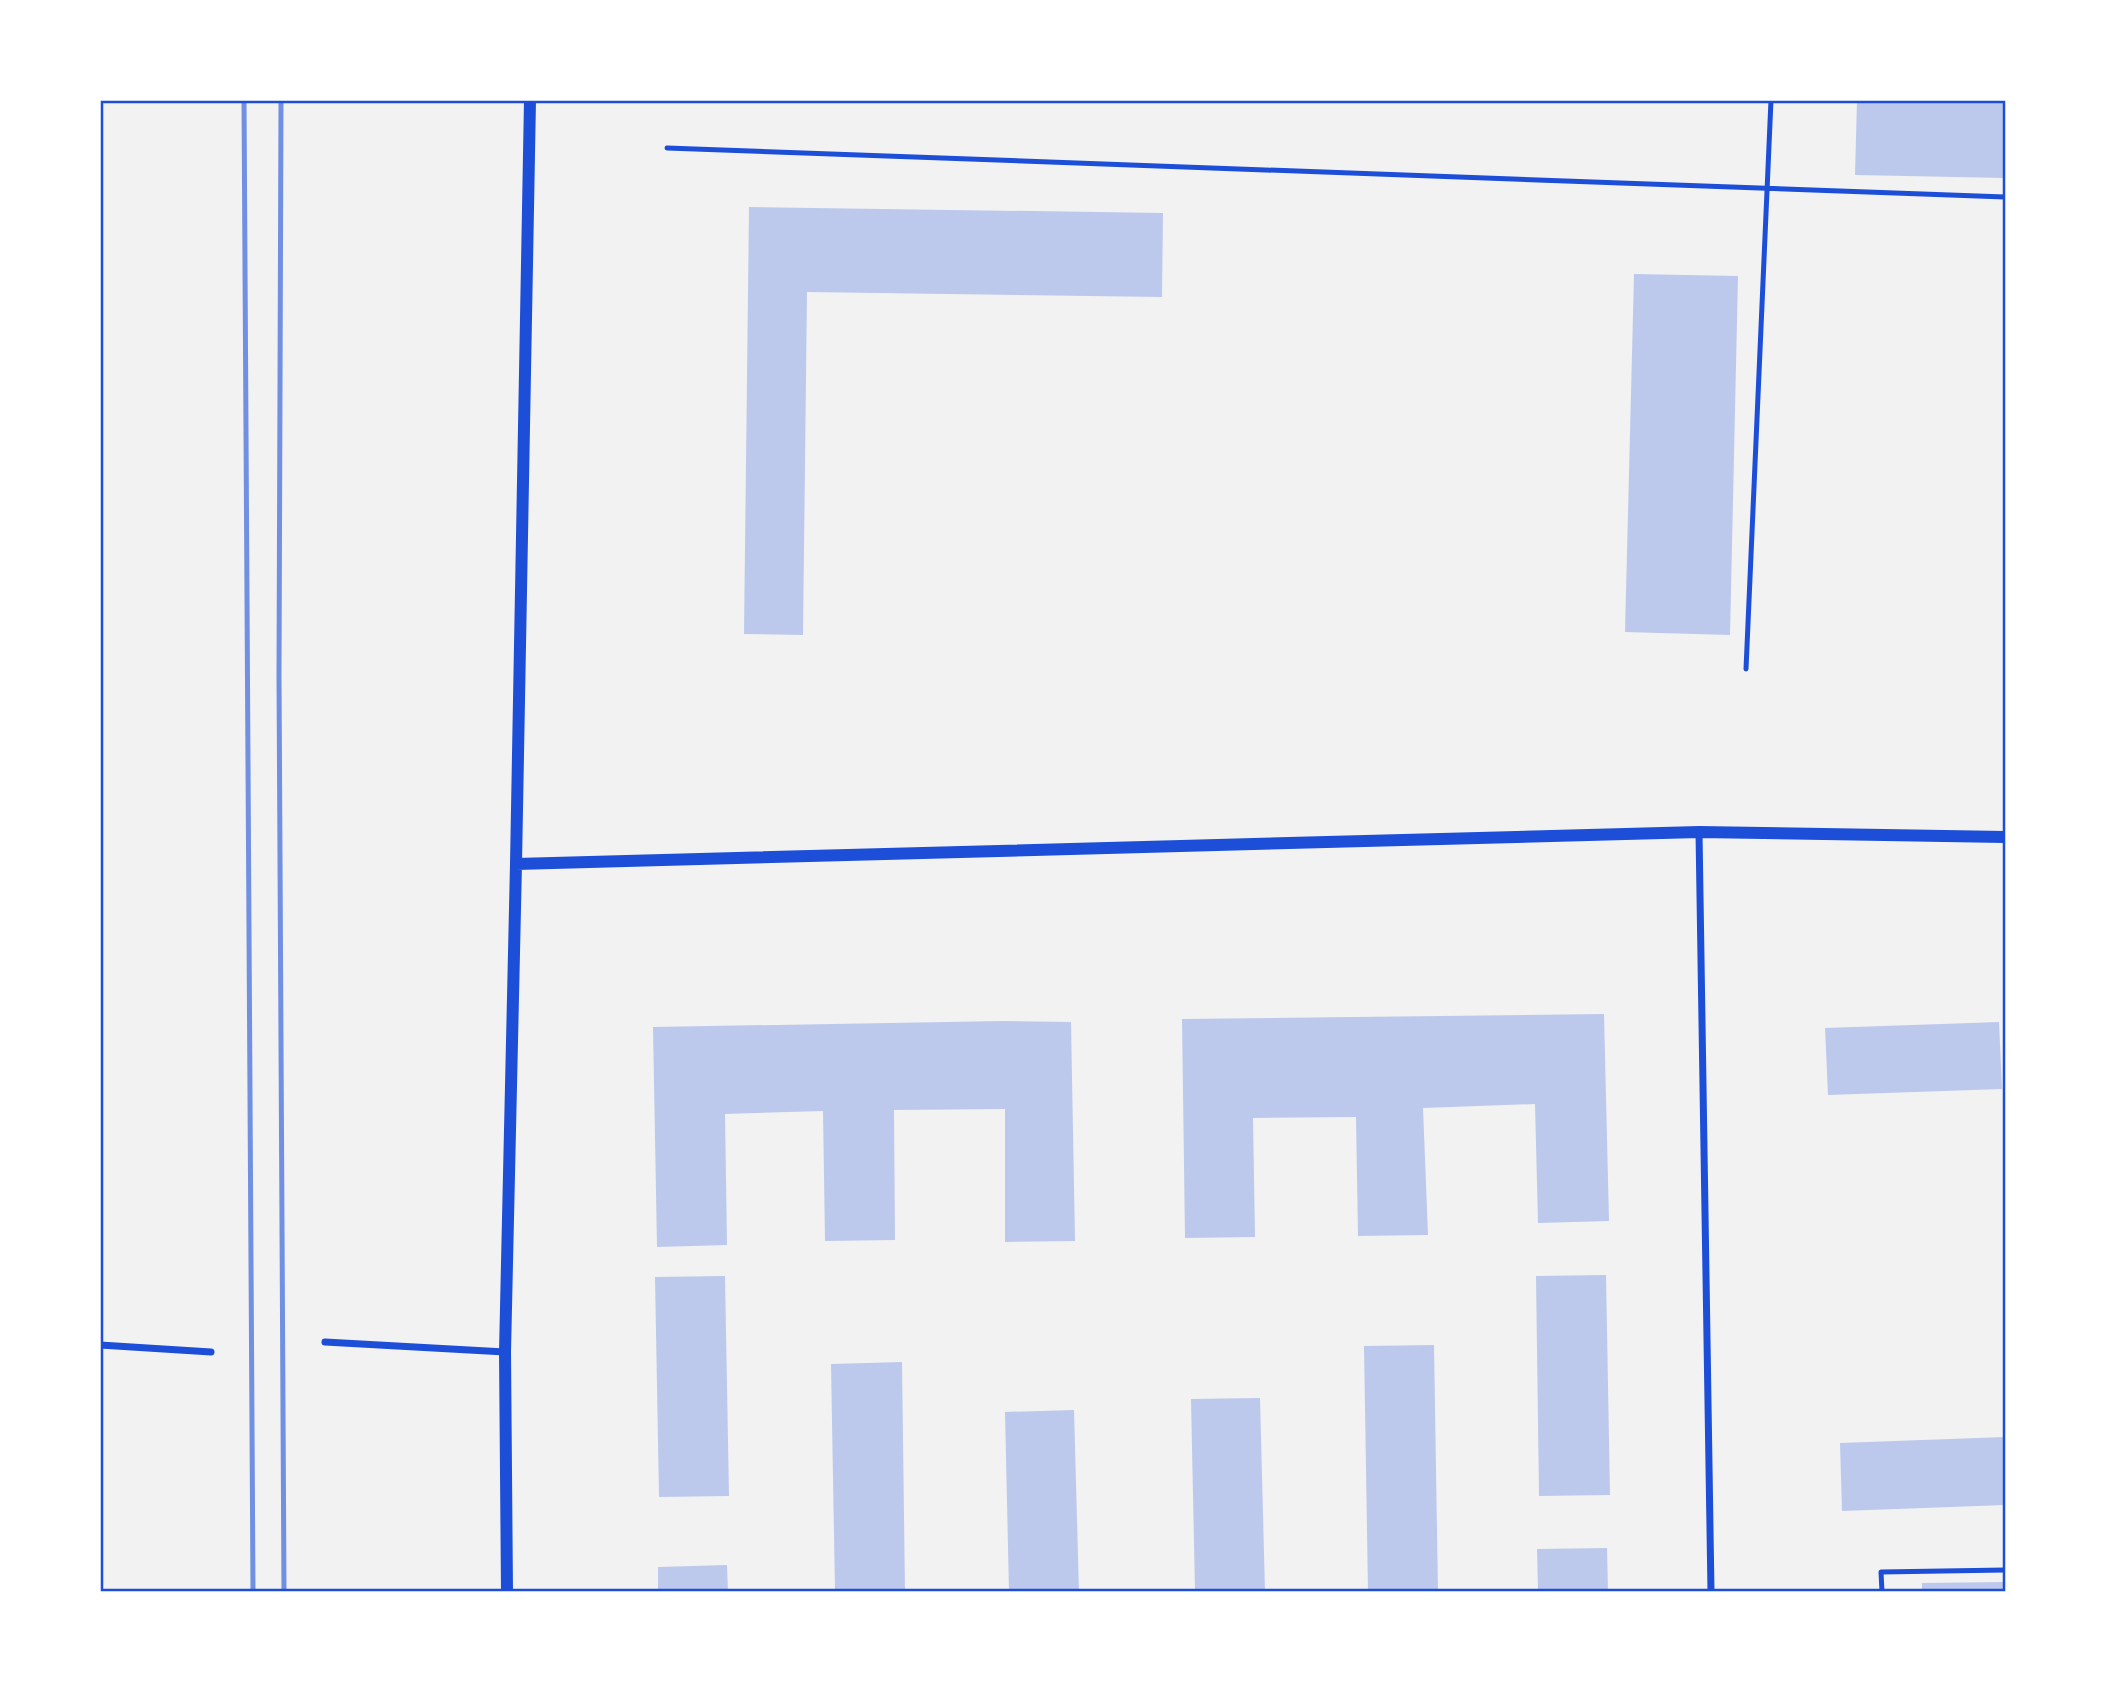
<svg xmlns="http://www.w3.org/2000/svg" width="2105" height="1692" viewBox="0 0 2105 1692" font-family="'PT Sans Narrow',sans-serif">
<rect width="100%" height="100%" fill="#f2f2f2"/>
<path fill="#bdc9ec" d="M 1857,100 L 2005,100 L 2005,178 L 1855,175 Z
M 749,207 L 1163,213 L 1162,297 L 807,292 L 803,635 L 744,634 Z
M 1634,274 L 1738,276 L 1730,635 L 1625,632 Z
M 1604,1014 L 1609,1221 L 1538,1223 L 1535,1104 L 1423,1108 L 1428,1235 L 1358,1236 L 1356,1117 L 1253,1118 L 1255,1237 L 1185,1238 L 1182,1019 Z
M 1003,1021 L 1071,1022 L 1075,1241 L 1005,1242 L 1005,1109 L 894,1110 L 895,1240 L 825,1241 L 823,1111 L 725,1114 L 727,1245 L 657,1247 L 653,1027 Z
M 1999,1022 L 2002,1089 L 1828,1095 L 1825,1028 Z
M 1606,1275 L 1610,1495 L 1539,1496 L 1536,1276 Z
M 725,1276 L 729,1496 L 659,1497 L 655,1277 Z
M 1434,1345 L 1438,1592 L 1368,1592 L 1364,1346 Z
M 902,1362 L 905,1592 L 835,1592 L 831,1364 Z
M 1260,1398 L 1265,1592 L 1195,1592 L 1191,1399 Z
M 1074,1410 L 1079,1592 L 1009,1592 L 1005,1412 Z
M 2005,1437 L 2005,1505 L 1842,1511 L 1840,1443 Z
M 1607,1548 L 1608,1592 L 1538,1592 L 1537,1549 Z
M 727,1565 L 728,1592 L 658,1592 L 658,1567 Z
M 2005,1582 L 2005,1592 L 1922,1592 L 1922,1583 Z"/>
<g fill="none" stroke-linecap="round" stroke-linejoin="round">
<path stroke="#1d4ed8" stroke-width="5" d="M 667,148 L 2005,197
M 1746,669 L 1771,100
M 1882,1592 L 1881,1572 L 2005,1570"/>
<path stroke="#1d4ed8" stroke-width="7" d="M 1699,832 L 1711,1592
M 325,1342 L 505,1352
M 100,1345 L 211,1352"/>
<path stroke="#1d4ed8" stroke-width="12" d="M 516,864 L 530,100
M 507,1592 L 505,1352 L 516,864 L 1699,832 L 2005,837"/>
<path stroke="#7290e2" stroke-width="5" d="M 244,100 L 253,1592
M 281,100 L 279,675 L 284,1592"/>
</g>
<rect width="2105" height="1692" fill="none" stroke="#ffffff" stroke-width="203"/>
<rect x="102" y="102" width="1902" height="1488" fill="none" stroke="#1d4ed8" stroke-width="2.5"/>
</svg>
